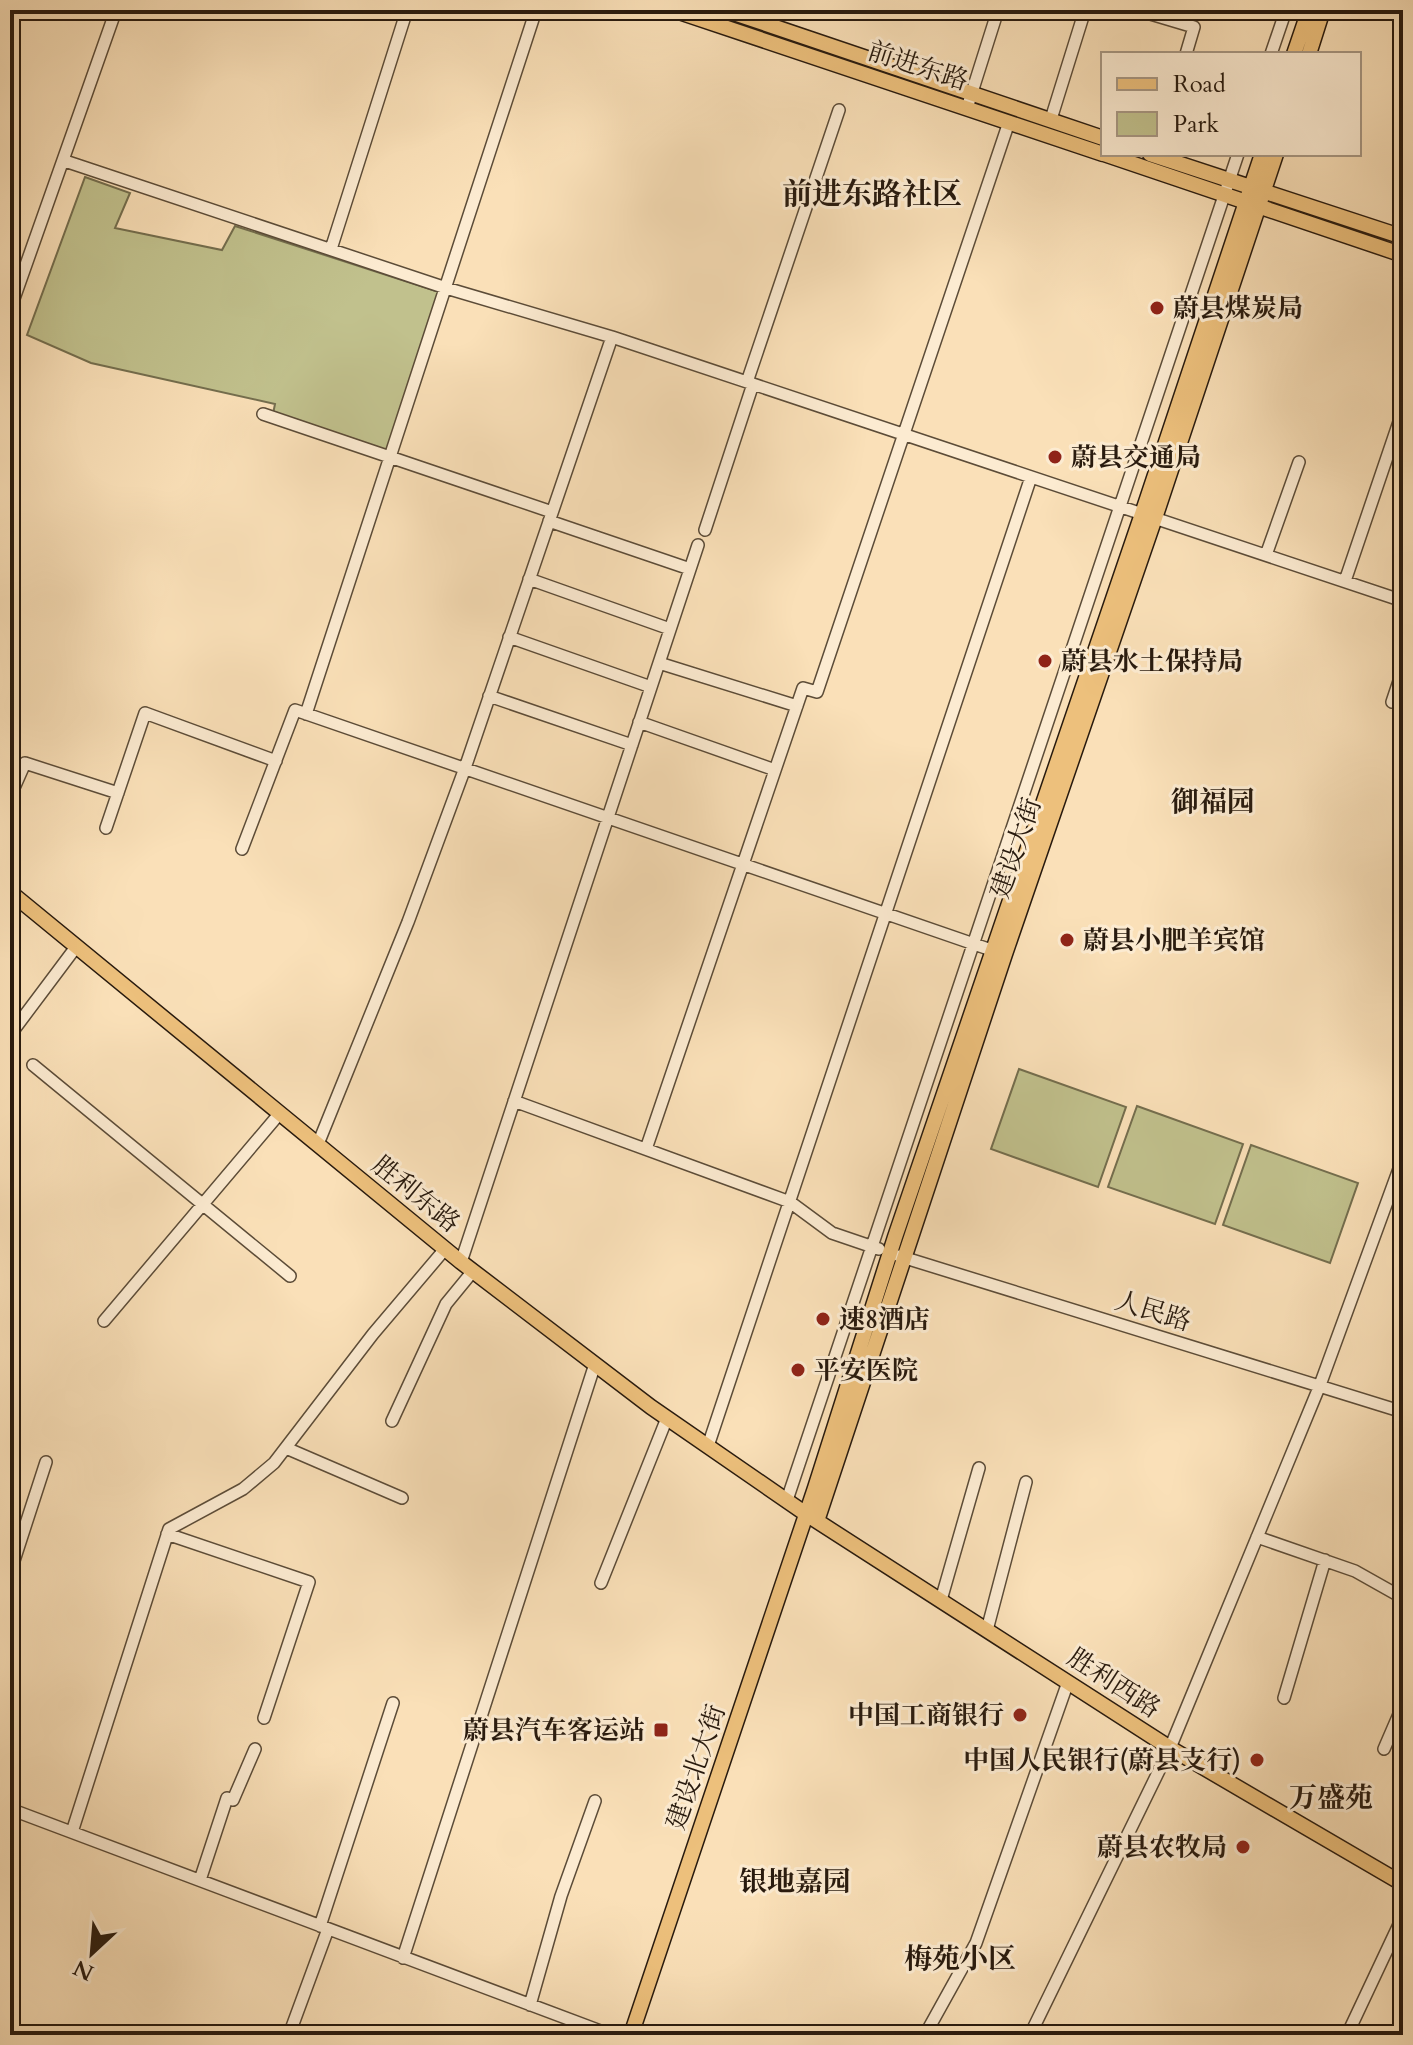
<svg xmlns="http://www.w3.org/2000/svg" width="1413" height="2045" viewBox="0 0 1413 2045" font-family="Cardo,'Noto Serif SC',serif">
<rect width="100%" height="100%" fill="#fae0b8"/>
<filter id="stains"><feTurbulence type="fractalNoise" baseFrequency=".0025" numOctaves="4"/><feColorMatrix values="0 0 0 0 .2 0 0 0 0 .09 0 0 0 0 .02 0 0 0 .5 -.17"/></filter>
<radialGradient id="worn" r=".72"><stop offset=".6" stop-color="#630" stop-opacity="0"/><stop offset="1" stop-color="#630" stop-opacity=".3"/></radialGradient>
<path fill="#c1c18d" stroke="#746e4e" stroke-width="2" d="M 85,177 L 130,193 L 115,228 L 222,250 L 235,226 L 439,292 L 387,453 L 273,414 L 275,404 L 91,363 L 27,335 Z
M 1019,1069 L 1126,1107 L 1098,1187 L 991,1149 Z
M 1137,1106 L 1243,1144 L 1215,1224 L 1108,1187 Z
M 1251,1145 L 1358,1183 L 1330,1263 L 1223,1225 Z"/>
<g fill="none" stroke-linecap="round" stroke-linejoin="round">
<g stroke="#5c4c38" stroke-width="14">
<path id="minor" d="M 1137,10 L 1194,27 L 1186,54
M 1271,54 L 1286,10
M 967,108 L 998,10
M 1051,119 L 1085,10
M 65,161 L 446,288 L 612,337 L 1403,601
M 331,249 L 407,10
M 10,310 L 116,10
M 747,382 L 839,110
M 263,414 L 552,512
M 549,521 L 690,569
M 705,530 L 753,384
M 1266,555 L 1299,462
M 529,579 L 670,629
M 1345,581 L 1403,410
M 509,637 L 651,687
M 659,663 L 797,706
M 489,696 L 632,745
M 1392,702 L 1403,669
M 306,714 L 536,10
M 639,722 L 775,770
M 10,797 L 25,763 L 118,793
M 106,828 L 145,713 L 276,761
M 242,849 L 295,710 L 1000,953
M 10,1035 L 76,947
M 33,1065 L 290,1276
M 514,1101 L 790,1202 L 832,1233 L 879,1249
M 318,1144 L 408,922 L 465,768 L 612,337
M 646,1149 L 803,688 L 817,692 L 1009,122
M 899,1256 L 1403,1412
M 461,1262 L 698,545
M 104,1321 L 280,1113
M 392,1421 L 446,1304 L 473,1271
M 708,1446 L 1031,477
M 286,1448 L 402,1498
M 787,1500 L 1238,154
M 167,1534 L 309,1582 L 264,1718
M 1257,1537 L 1355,1571 L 1403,1598
M 10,1573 L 46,1462
M 601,1583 L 667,1418
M 941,1600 L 979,1468
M 987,1630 L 1026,1482
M 1284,1698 L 1325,1560
M 1384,1749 L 1403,1705
M 10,1809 L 611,2035
M 72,1832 L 169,1529 L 243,1489 L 274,1463 L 373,1334 L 445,1249
M 200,1880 L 227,1798 L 233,1800 L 255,1749
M 320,1926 L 393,1703
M 403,1958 L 595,1364
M 530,2005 L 561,1896 L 595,1801
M 289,2035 L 328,1929
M 925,2035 L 976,1943 L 1068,1682
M 1030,2035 L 1170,1748 L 1320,1385 L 1403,1158
M 1347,2035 L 1403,1916"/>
</g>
<g stroke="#281a0e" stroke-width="17">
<path id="major" d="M 673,10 L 1103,154
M 725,10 L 1103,138
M 1294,54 L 1309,10
M 1309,54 L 1323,10
M 1104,154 L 1403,255
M 1150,154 L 1403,237
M 10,892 L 461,1262 L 651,1407 L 806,1514 L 1170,1748 L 1403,1884
M 817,1521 L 1005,954 L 1155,518 L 1276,154
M 631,2035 L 815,1488 L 895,1237 L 1142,514 L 1262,154"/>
</g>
<use href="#minor" stroke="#fcebd1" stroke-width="11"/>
<use href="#major" stroke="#edc07c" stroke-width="14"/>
</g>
<g fill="#8f2418" stroke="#fcebd1" stroke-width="3">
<circle cx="1157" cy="308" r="8"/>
<circle cx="1055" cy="457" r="8"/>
<circle cx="1045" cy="661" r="8"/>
<circle cx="1067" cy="940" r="8"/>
<circle cx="823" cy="1319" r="8"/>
<circle cx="798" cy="1370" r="8"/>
<circle cx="1020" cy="1715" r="8"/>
<rect x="653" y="1722" width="16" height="16" rx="4"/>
<circle cx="1257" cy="1760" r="8"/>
<circle cx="1243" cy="1847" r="8"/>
</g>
<g text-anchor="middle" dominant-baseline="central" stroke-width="6" stroke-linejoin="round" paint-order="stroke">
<g font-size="26" fill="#281a0e" stroke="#fcebd1">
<text transform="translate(918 66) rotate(18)">前进东路</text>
<text transform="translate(1016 848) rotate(-71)">建设大街</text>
<text transform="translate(416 1194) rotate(39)">胜利东路</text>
<text transform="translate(1153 1311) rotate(17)">人民路</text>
<text transform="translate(1114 1683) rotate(33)">胜利西路</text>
<text transform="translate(696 1767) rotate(-71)">建设北大街</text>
</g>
<g font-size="26" font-weight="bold" fill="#281a0e" stroke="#fcebd1" text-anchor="start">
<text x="1173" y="308">蔚县煤炭局</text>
<text x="1071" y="457">蔚县交通局</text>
<text x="1061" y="661">蔚县水土保持局</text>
<text x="1083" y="940">蔚县小肥羊宾馆</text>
<text x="839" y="1319">速8酒店</text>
<text x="814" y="1370">平安医院</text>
<text x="1004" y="1715" text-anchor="end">中国工商银行</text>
<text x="645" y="1730" text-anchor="end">蔚县汽车客运站</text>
<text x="1241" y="1760" text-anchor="end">中国人民银行(蔚县支行)</text>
<text x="1227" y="1847" text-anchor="end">蔚县农牧局</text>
</g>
<g font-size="28" font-weight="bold" fill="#281a0e" stroke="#fcebd1">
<text x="1213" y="802">御福园</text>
<text x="1331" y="1798">万盛苑</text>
<text x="795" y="1882">银地嘉园</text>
<text x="960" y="1959">梅苑小区</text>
</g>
<g font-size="30" font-weight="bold" fill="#281a0e" stroke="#fcebd1">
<text x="872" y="194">前进东路社区</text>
</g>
</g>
<rect width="1413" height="2045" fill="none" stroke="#fae0b8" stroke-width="40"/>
<rect x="12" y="12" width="1389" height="2021" fill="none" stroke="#281a0e" stroke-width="4"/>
<rect x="20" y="20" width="1373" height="2005" fill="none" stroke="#281a0e" stroke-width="2"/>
<rect x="1101" y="52" width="260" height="104" fill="#fcebd1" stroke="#a79783" stroke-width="2"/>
<rect x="1117" y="78" width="40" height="12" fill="#edc07c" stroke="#a79783" stroke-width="2"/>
<text x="1173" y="92" font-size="24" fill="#281a0e">Road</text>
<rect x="1117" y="112" width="40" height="24" fill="#c1c18d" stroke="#a79783" stroke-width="2"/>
<text x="1173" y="132" font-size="24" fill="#281a0e">Park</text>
<g transform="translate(92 1953) rotate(206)" stroke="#fcebd1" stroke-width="6" paint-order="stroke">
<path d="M0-6L14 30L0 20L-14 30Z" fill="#281a0e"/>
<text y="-12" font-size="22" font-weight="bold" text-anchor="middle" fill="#281a0e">N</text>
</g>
<rect width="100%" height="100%" filter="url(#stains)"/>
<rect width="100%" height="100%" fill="url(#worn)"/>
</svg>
